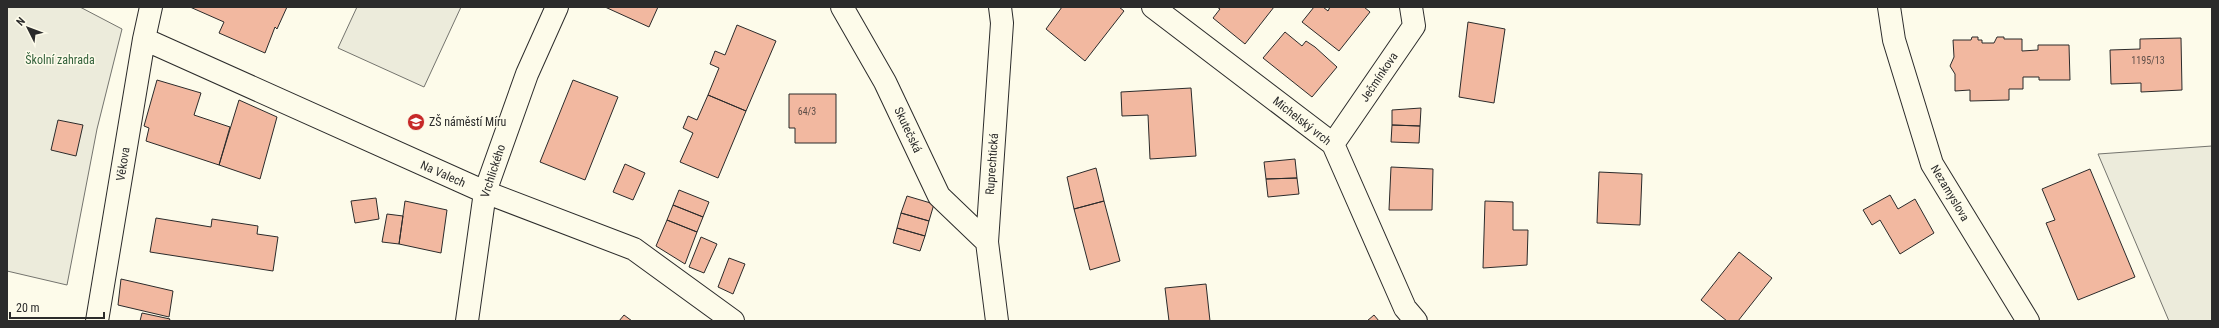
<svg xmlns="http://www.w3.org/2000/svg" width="2219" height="328" viewBox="0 0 2219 328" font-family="'Roboto Condensed',sans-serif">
<rect width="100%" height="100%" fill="#fdfbea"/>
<path fill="#ecebdb" stroke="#74746e" d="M 7,7 L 80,7 L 122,29 L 97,129 L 67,285 L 7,271 Z
M 357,7 L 461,7 L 424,87 L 338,48 Z
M 2212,146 L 2212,321 L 2169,321 L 2098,154 Z"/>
<path fill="#f2b8a0" stroke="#2b2b2b" d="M 190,7 L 287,7 L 277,29 L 275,27 L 265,53 L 219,33 L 224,22 Z
M 605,7 L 658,7 L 649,27 Z
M 1062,7 L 1119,7 L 1124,11 L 1085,61 L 1046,29 Z
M 1217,7 L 1274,7 L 1245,44 L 1213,18 L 1220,9 Z
M 1314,7 L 1323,7 L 1328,11 L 1330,7 L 1364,7 L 1370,12 L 1339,51 L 1302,22 Z
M 1468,22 L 1505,29 L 1494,103 L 1459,97 Z
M 737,25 L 776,41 L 746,111 L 708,95 L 719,68 L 710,64 L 715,51 L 725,55 Z
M 1285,32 L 1302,46 L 1306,41 L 1315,47 L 1337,67 L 1312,97 L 1263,58 Z
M 1972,37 L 1978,37 L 1978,40 L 1982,40 L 1982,43 L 1994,43 L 1997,37 L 2004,37 L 2004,39 L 2022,39 L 2022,51 L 2038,50 L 2038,45 L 2069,45 L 2070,80 L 2039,80 L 2039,77 L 2023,77 L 2023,89 L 2009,89 L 2009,100 L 1970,101 L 1970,90 L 1955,91 L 1955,74 L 1950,66 L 1954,57 L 1953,40 L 1971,40 Z
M 2181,38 L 2182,90 L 2141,92 L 2141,83 L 2111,84 L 2110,50 L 2140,49 L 2140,39 Z
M 157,80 L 201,93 L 194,115 L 230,127 L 219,165 L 146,141 L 149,128 L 144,126 Z
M 573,80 L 618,97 L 585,180 L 540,162 Z
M 1191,88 L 1196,156 L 1150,159 L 1148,115 L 1122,116 L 1121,92 Z
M 789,94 L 836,94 L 836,143 L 795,143 L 795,128 L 789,128 Z
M 708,95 L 746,111 L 718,178 L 680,162 L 693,133 L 683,128 L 688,116 L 697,120 Z
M 239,100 L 277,117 L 260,179 L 219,165 Z
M 1421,108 L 1420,126 L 1392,125 L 1392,110 Z
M 58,120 L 83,125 L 76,156 L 51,150 Z
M 1392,125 L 1420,126 L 1419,143 L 1391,142 Z
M 1295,159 L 1297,178 L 1266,179 L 1264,162 Z
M 625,164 L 645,173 L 633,200 L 613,192 Z
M 1391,167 L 1433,169 L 1432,210 L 1389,210 Z
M 1096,168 L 1104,201 L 1074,209 L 1067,177 Z
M 2090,169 L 2135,277 L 2078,300 L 2046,223 L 2055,220 L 2042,189 Z
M 1599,172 L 1642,174 L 1640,225 L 1597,223 Z
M 1297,178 L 1299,194 L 1268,197 L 1266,179 Z
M 679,190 L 709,202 L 703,217 L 673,205 Z
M 1890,195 L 1898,209 L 1915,199 L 1934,233 L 1900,254 L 1880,220 L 1872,225 L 1863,210 Z
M 907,196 L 934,204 L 929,221 L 901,213 Z
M 376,198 L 379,219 L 355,223 L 351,201 Z
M 405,201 L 447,210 L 441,253 L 399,244 Z
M 1104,201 L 1120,261 L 1090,270 L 1074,209 Z
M 1485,201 L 1513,202 L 1513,230 L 1528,230 L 1527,265 L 1483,268 Z
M 673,205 L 703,217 L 697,232 L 667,220 Z
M 901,213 L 929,221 L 925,236 L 897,228 Z
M 387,214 L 403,216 L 399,244 L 382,242 Z
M 156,218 L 211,227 L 212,219 L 258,226 L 257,234 L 278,237 L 273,271 L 150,252 Z
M 667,220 L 697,232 L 685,264 L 656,246 Z
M 897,228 L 925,236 L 920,251 L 893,243 Z
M 701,237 L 717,244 L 704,273 L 689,267 Z
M 1739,252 L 1772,278 L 1738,321 L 1727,321 L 1701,300 Z
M 729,258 L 745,264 L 733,294 L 718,287 Z
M 121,279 L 173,291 L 169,317 L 118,305 Z
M 1206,284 L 1210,321 L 1169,321 L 1165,288 Z
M 142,313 L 170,319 L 169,321 L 140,321 Z
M 624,315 L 632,321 L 619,321 Z
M 1374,315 L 1379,321 L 1367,321 Z"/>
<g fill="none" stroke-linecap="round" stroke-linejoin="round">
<g stroke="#2b2b2b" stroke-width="24">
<path id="minor" d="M 842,7 L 885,82 L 939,196 L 987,242
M 1153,7 L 1333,144 L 1405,308 L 1416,321
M 1889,7 L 1894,40 L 1932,164 L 2028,321
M 144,39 L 485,192 L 634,249 L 733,321
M 1333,144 L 1414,26 L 1411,7
M 97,321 L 144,39 L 151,7
M 467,321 L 485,192 L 527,74 L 557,7
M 997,321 L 987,242 L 1002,23 L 1000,7"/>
</g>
<use href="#minor" stroke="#fdfbea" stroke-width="22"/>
</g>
<defs>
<g id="school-disc" transform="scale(0.9)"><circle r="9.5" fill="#c62828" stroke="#fdfbea"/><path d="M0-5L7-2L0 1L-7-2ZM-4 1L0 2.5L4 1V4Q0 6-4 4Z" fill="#fff"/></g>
</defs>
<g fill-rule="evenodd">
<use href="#school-disc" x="416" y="122"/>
</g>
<g text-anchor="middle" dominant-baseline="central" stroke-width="3" stroke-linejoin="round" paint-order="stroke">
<g font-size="10" fill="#5d4e48">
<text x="2148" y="60">1195/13</text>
<text x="807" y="111">64/3</text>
</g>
<g font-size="12" fill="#34623c" stroke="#fdfbea">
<text x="60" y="60">Školní zahrada</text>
</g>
<g font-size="12" fill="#2b2b2b" stroke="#fdfbea">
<text transform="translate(1379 77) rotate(-56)">Ječmínkova</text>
<text transform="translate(1302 121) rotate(38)">Michelský vrch</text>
<text transform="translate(908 130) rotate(65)">Skutečská</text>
<text transform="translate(123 164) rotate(-81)">Věkova</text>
<text transform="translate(992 164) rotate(-86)">Ruprechtická</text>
<text transform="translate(493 171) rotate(-72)">Vrchlického</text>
<text transform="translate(443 174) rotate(24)">Na Valech</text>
<text transform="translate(1950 193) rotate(59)">Nezamyslova</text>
</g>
<g font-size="12" fill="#2b2b2b" stroke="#fdfbea" text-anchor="start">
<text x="429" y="122">ZŠ náměstí Míru</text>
</g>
</g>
<rect width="2219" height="328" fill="none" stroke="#2b2b2b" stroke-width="16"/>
<g transform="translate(28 28) rotate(312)" stroke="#fdfbea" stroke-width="3" paint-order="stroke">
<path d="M0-3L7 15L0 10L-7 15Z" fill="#2b2b2b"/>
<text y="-6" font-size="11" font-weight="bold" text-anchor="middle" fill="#2b2b2b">N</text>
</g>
<path d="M10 312v6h94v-6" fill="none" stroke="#2b2b2b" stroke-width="2"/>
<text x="16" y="312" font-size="12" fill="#2b2b2b" stroke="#fdfbea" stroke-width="3" paint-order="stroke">20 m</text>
</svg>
